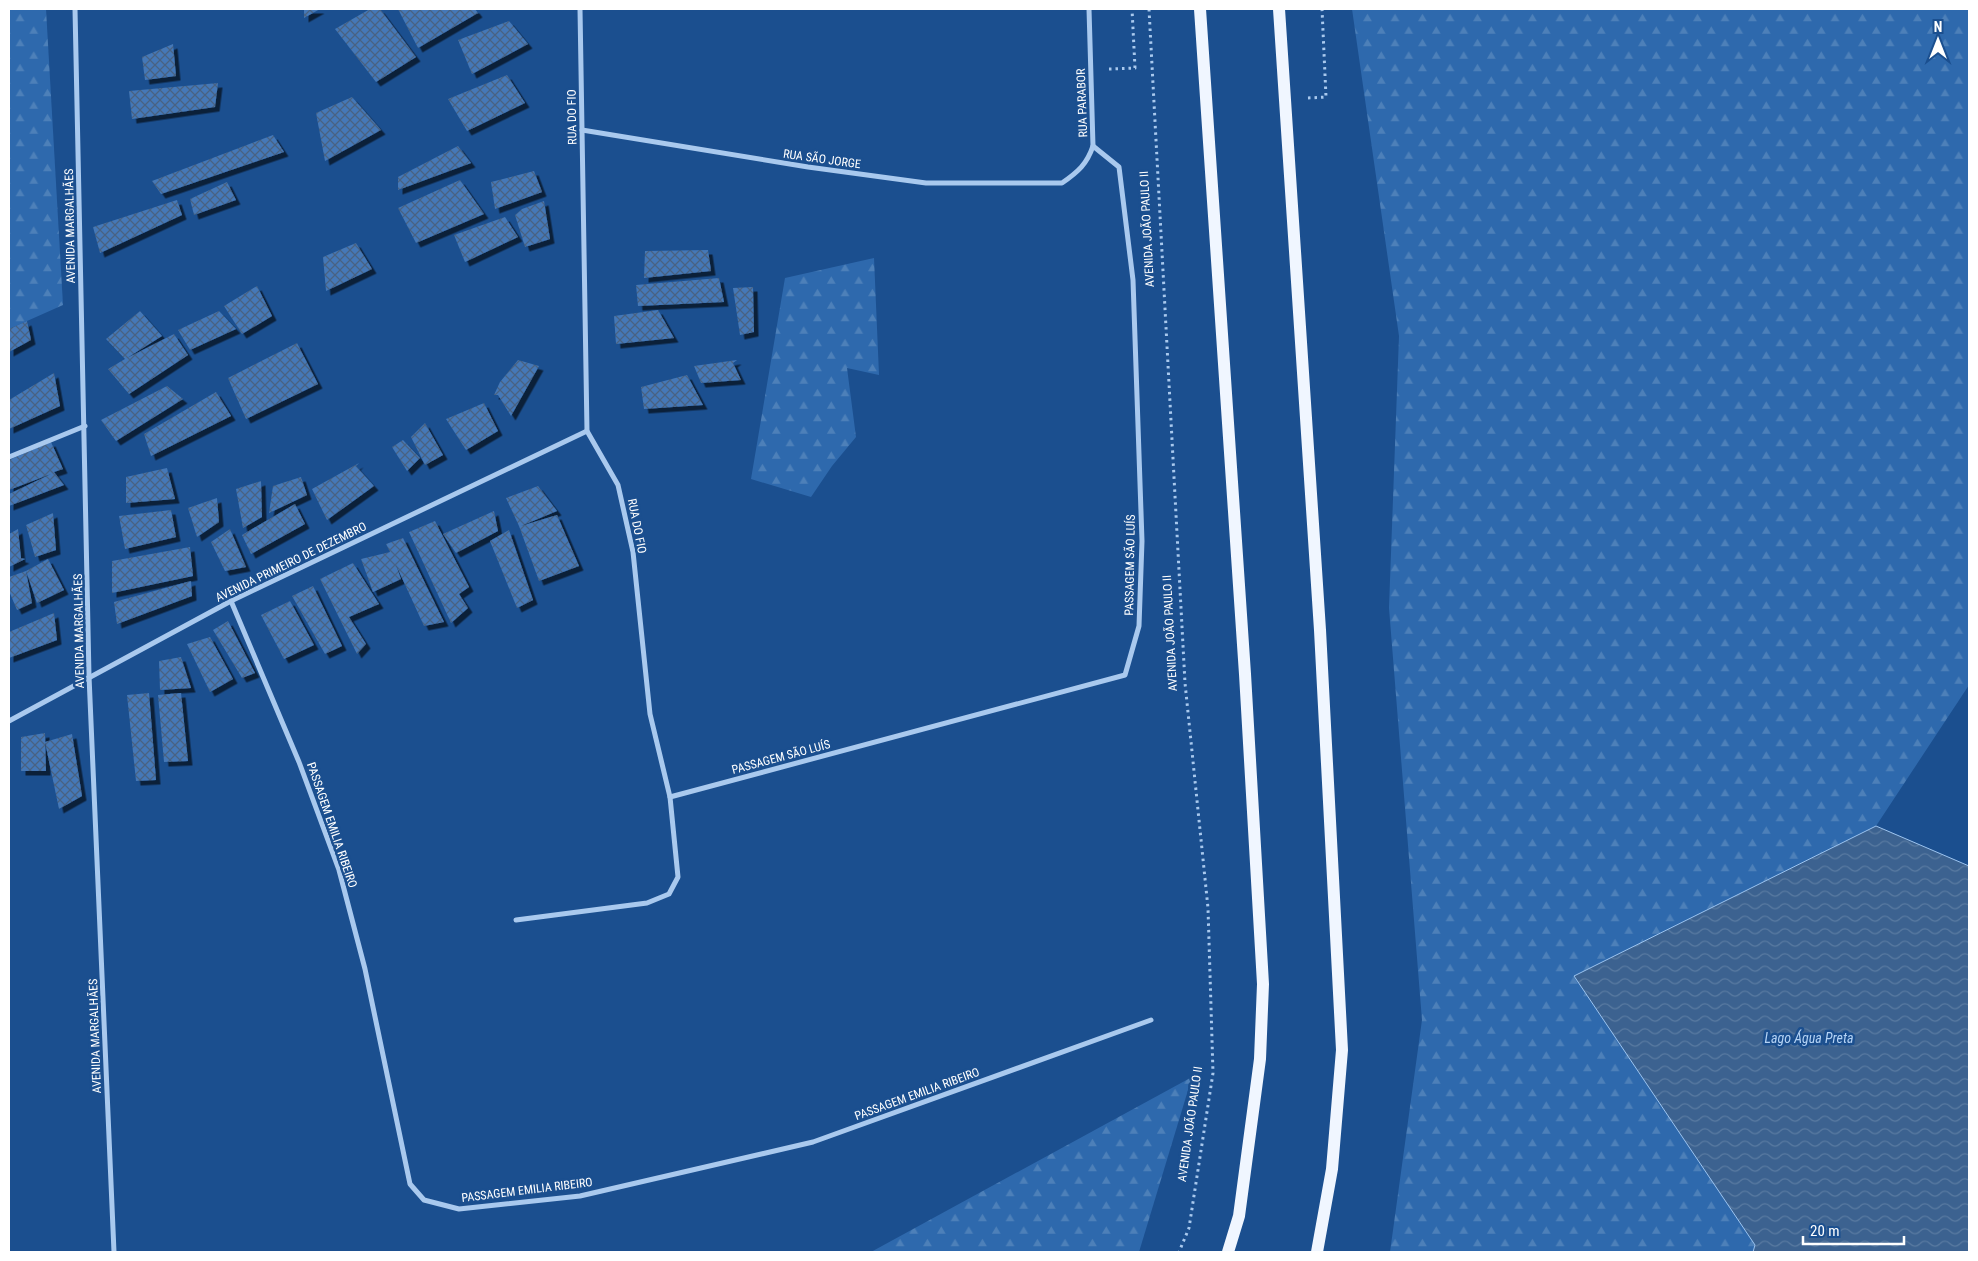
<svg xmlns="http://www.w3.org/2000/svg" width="1978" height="1261" viewBox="0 0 1978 1261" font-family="'Roboto Condensed',sans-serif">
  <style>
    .forest { fill: url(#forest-firs) }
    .water { fill: url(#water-waves); stroke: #9cc4f0 }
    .building { fill: url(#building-cross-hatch); filter: url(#shadow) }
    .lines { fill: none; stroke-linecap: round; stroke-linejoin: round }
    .path { stroke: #a9c9ee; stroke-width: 3; stroke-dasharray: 2.5 4; stroke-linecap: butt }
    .minor { stroke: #a9c9ee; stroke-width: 5 }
    .primary { stroke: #f0f6ff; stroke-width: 12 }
    .labels { text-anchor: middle; stroke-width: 5; stroke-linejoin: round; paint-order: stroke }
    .street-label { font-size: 12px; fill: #fff; stroke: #1b4f8f }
    .water-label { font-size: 14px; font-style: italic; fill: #b5d3f5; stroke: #1b4f8f }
  </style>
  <defs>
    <pattern id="forest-firs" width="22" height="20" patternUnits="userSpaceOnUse" patternTransform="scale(1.25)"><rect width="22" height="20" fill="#2e69ad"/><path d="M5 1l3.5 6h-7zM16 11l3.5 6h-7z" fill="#4d80b9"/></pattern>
    <pattern id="water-waves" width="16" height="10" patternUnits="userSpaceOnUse" patternTransform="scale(1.25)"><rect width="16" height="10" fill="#3c6290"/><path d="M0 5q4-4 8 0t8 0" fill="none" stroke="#597aa1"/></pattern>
    <pattern id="building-cross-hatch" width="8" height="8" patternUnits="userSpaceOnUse" patternTransform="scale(1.25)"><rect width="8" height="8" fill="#4478b7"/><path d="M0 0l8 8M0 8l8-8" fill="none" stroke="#486282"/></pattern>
    <filter id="shadow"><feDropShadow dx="4.5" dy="4.5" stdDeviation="0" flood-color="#0009"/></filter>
  </defs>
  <rect width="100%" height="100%" fill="#1b4f8f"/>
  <g class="forest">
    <path d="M9,9H46L63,305L9,329Z"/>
    <path d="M1352,9H1969V685L1876,826L1574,976L1755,1245L1753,1252H1390L1422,1020L1389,608L1399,336Z"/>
    <path d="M874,258L879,375L847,368L856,437L832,466L811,497L751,479L785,278Z"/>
    <path d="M1192,1077L1139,1252H871Z"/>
  </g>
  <path class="water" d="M1876,826L1969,866V1252H1753L1755,1245L1574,976Z"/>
  <g class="building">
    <path d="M304,9H320L304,18Z"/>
    <path d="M370,9H380L416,57L376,82L335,29Z"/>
    <path d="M398,9H475L478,13L418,48Z"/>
    <path d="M509,21L528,44L472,74L458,40Z"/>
    <path d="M173,44L176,76L145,80L142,57Z"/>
    <path d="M507,75L525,103L467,131L448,99Z"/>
    <path d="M218,83L215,107L132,119L129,91Z"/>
    <path d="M352,97L381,130L325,161L316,113Z"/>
    <path d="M273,135L284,152L161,194L152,181Z"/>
    <path d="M458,146L471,163L398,190V177Z"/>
    <path d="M534,171L542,192L495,209L491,182Z"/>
    <path d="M460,180L484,214L416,243L398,208Z"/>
    <path d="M227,182L236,200L194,215L190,199Z"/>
    <path d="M177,200L182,215L100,253L93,227Z"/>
    <path d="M544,201L550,239L525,247L515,215L522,209Z"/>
    <path d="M505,217L518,237L465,262L454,235Z"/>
    <path d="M356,243L372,269L326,291L323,257Z"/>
    <path d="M708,250L711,271L644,278L645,251Z"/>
    <path d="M719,278L724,302L638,306L636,285Z"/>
    <path d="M257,286L272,316L242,334L224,306Z"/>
    <path d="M753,287L754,332L740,335L733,288Z"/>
    <path d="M658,310L674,338L616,344L614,316Z"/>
    <path d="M140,311L162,336L127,358L174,334L188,355L129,394L108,369L125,359L106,339Z"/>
    <path d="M219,311L236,329L190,350L178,330Z"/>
    <path d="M27,321L31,340L9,352V329Z"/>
    <path d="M297,343L318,384L246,419L228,378Z"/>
    <path d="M518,360L539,366L511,416L498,395H494L500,382Z"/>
    <path d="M737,360L733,363L741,380L701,383L694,366Z"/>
    <path d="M54,373L60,406L9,429V400Z"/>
    <path d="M687,375L703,405L644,409L641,387Z"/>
    <path d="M167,386L183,399L116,441L101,420Z"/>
    <path d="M216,392L231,416L151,456L144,434Z"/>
    <path d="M484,403L498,431L466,450L446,419Z"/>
    <path d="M425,423L443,455L425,465L411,437Z"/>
    <path d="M403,440L420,458L407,471L392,447Z"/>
    <path d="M51,442L63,469L54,472L64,485L9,506V494L51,474L9,490V460Z"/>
    <path d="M359,463L356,466L374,486L327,520L312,489Z"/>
    <path d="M167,468L175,499L126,503V477Z"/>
    <path d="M301,477L307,495L269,513L273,486Z"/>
    <path d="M261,481L262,517L243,528L236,489Z"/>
    <path d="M538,486L557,511L521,526L557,515L579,566L539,581L519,526L506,498Z"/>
    <path d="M217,498L219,522L197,537L188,508Z"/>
    <path d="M295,504L305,524L251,554L242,535Z"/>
    <path d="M171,510L176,537L125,549L119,516Z"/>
    <path d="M494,511L498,531L456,553L443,534Z"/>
    <path d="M53,513L56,550L35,557L26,525Z"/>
    <path d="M435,521L469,587L459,594L468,608L451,623L409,532Z"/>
    <path d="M18,529L21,558L25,559L9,567V534Z"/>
    <path d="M230,529L246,567L225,571L211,542Z"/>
    <path d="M509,530L533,600L517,608L490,541Z"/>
    <path d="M403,538L444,622L424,626L396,565L401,579L373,592L361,559L390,552L386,544Z"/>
    <path d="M190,547L193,576L112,593V561Z"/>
    <path d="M48,559L64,590L37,603L26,571Z"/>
    <path d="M353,563L379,604L349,617L366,644L357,654L320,579Z"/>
    <path d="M26,571L32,603L17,610L9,591V577Z"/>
    <path d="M191,581L192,596L117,624L114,602Z"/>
    <path d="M313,586L342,646L325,654L292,596Z"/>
    <path d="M290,601L314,645L284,659L261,615Z"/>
    <path d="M54,613L57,640L9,658V632Z"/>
    <path d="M228,621L255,673L242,678L213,630Z"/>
    <path d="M210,637L233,679L210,692L187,644Z"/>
    <path d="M181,657L191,688L160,690L159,661Z"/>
    <path d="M149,693L156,780L136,781L127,695Z"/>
    <path d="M181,693L188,761L164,762L158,695Z"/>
    <path d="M45,733L46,771H21V737Z"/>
    <path d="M72,734L82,796L59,809L45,742Z"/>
  </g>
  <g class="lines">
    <g class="path">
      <path d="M1149,9L1185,683L1208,908L1213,1073L1189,1228L1179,1252"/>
      <path d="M1109,69L1135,68L1132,9"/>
      <path d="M1308,98L1326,97L1322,9"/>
    </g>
    <g class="minor">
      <path d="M75,9L89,676L114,1252"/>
      <path d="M582,130L808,167L926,183H1062C1078,172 1087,164 1093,146L1089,9"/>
      <path d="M9,457L85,426"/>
      <path d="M231,601L299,762L339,870L365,969L410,1184L424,1200L459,1209L580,1196L813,1142L1151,1020"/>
      <path d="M9,721L231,601L587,431"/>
      <path d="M670,797L1125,675L1139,626L1142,541L1133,280L1119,167L1093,146"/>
      <path d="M516,920L647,903L669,894L678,877L670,797L650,714L633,552L618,485L587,431L580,9"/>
    </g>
    <g class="primary">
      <path d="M1200,9L1245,674L1263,984L1260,1059L1239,1216L1228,1252"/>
      <path d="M1279,9L1320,630L1342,1050L1332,1169L1317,1252"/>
    </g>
  </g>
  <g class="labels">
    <g class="street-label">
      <text transform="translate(1082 103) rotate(-92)" y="4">RUA PARABOR</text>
      <text transform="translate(572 117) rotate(-91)" y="4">RUA DO FIO</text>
      <text transform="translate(822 159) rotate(8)" y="4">RUA SÃO JORGE</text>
      <text transform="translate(70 226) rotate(-91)" y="4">AVENIDA MARGALHÃES</text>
      <text transform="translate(1147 229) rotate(-93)" y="4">AVENIDA JOÃO PAULO II</text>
      <text transform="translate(637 526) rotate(79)" y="4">RUA DO FIO</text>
      <text transform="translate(291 562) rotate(-26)" y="4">AVENIDA PRIMEIRO DE DEZEMBRO</text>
      <text transform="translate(1130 565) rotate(-89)" y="4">PASSAGEM SÃO LUÍS</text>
      <text transform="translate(79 631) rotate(-91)" y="4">AVENIDA MARGALHÃES</text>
      <text transform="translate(1170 633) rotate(-93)" y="4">AVENIDA JOÃO PAULO II</text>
      <text transform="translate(781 757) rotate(-15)" y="4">PASSAGEM SÃO LUÍS</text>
      <text transform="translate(332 825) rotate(71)" y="4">PASSAGEM EMILIA RIBEIRO</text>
      <text transform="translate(95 1036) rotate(-92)" y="4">AVENIDA MARGALHÃES</text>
      <text transform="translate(917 1094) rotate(-20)" y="4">PASSAGEM EMILIA RIBEIRO</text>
      <text transform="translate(1190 1124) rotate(-82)" y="4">AVENIDA JOÃO PAULO II</text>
      <text transform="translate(527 1190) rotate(-7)" y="4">PASSAGEM EMILIA RIBEIRO</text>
    </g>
    <g class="water-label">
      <text x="1809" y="1043">Lago Água Preta</text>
    </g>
  </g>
  <rect width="1978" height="1261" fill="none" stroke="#ffffff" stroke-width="20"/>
  <g transform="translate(1938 40)" stroke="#1b4f8f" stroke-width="4" paint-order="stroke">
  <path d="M0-4L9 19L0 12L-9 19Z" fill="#ffffff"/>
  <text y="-8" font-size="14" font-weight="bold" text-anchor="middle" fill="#ffffff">N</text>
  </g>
  <path d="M1803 1236v8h101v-8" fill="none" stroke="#ffffff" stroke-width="2.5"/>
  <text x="1810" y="1236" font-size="15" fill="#ffffff" stroke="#1b4f8f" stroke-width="4" paint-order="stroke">20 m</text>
</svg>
